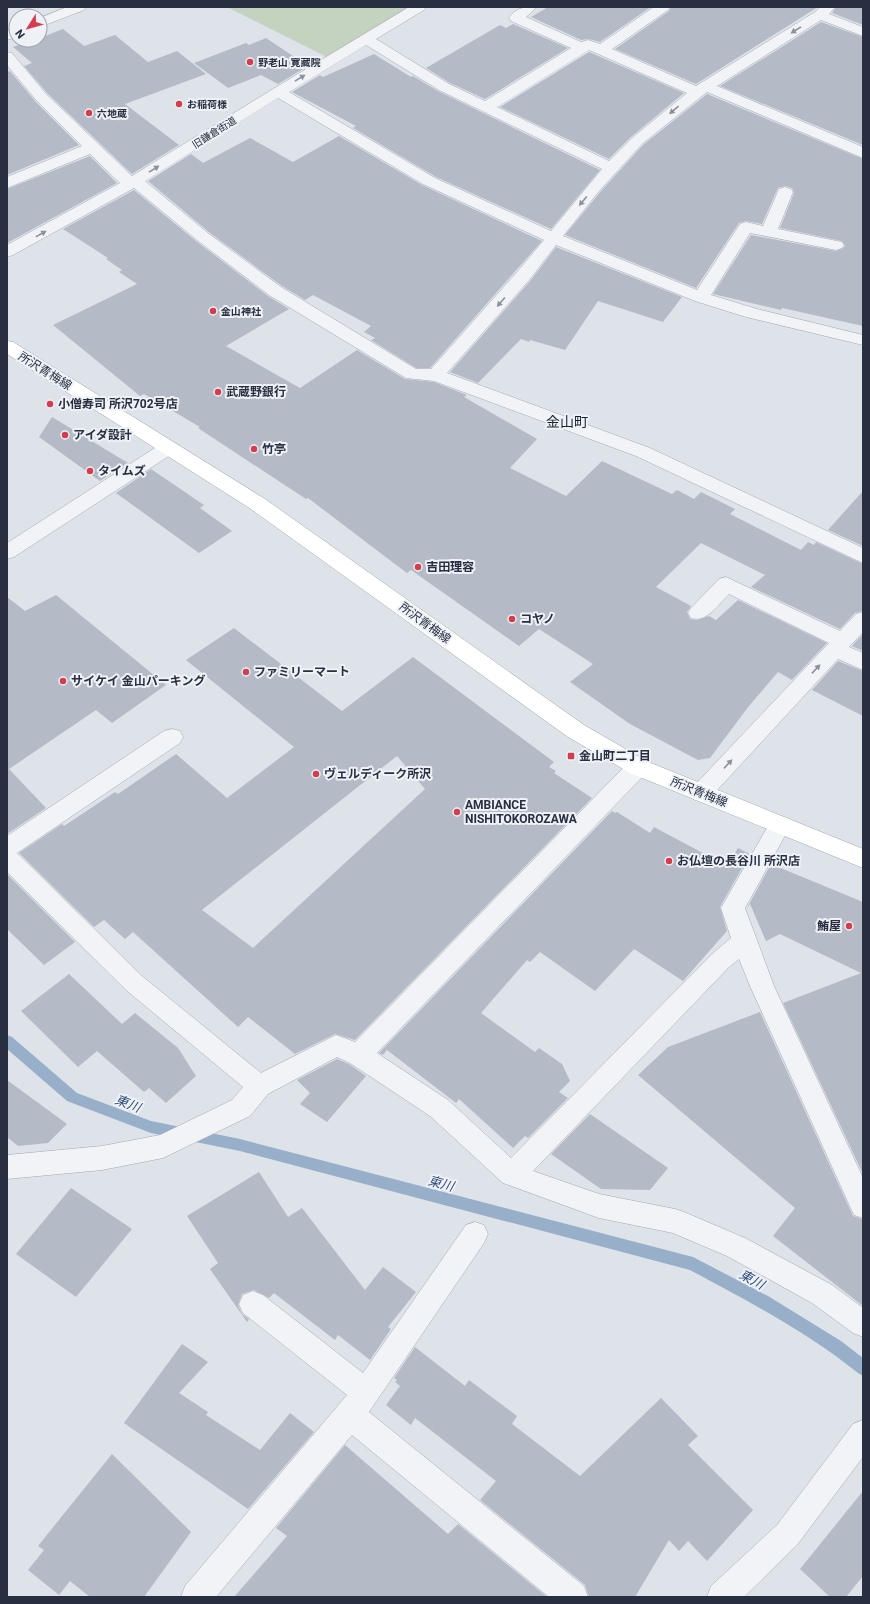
<svg xmlns="http://www.w3.org/2000/svg" width="870" height="1604" viewBox="0 0 870 1604" font-family="Roboto,'Noto Sans JP',sans-serif">
  <style>
    .green { fill: #c4d3bf }
    .lines { fill: none; stroke-linecap: round; stroke-linejoin: round }
    .stream { fill: #98afca; fill-rule: evenodd }
    .building { fill: #b5bbc6; fill-rule: evenodd }
    .minor-casing { stroke: #a3a9b3; stroke-width: 1 }
    .major-casing { stroke: #9da6b5; stroke-width: 1 }
    .minor { fill: #f1f3f7; fill-rule: evenodd }
    .major { fill: #fff; fill-rule: evenodd }
    .oneway { fill: #8c919c }
    .poi-dot { fill: #d43d4f; stroke: #eef1f6; stroke-width: 1.5 }
    .labels { text-anchor: middle; stroke-width: 4; stroke-linejoin: round; paint-order: stroke }
    .far-poi-label { font-size: 10px; font-weight: bold; fill: #272f40; stroke: #eef1f6; text-anchor: start }
    .far-street-label { font-size: 10px; fill: #272f40; stroke: #eef1f6 }
    .street-label { font-size: 12px; fill: #272f40; stroke: #eef1f6 }
    .poi-label { font-size: 12px; font-weight: bold; fill: #272f40; stroke: #eef1f6; text-anchor: start }
    .water-label { font-size: 13px; font-style: italic; fill: #2f4d76; stroke: #eef1f6 }
    .quarter-label { font-size: 14px; fill: #192031; stroke: #eef1f6 }
  </style>
  <rect width="100%" height="100%" fill="#dee2e9"/>
  <path class="green" d="M227,7H410L327,57Z"/>
  <g class="lines">
    <path class="stream" d="M7,1035L12,1037L77,1093L151,1121L240,1139L693,1257L768,1296L841,1341L863,1358V1376L858,1373C807,1332 748,1301 690,1270L240,1151L151,1133L67,1101L7,1049Z"/>
  </g>
  <g class="building">
    <path d="M548,7H651L600,42L588,39L581,40L531,17Z"/>
    <path d="M671,7H818L696,84L615,49L669,11Z"/>
    <path d="M836,7H863V25L832,13Z"/>
    <path d="M821,22L863,37V145L720,86Z"/>
    <path d="M513,24L568,48L485,99L450,83L426,68L500,25L506,28Z"/>
    <path d="M63,29L84,46L115,35L148,62L177,51L206,74L125,104L179,145L132,174L48,94L24,66L32,63L13,47L33,40H40V38Z"/>
    <path d="M266,38L308,66L278,84L261,75L228,88L194,63L246,43L249,45Z"/>
    <path d="M589,52L684,93L631,137L609,159L500,107Z"/>
    <path d="M374,54L411,77L413,76L438,91L600,170L551,229L436,177L353,128L356,126L292,92L320,75L323,77Z"/>
    <path d="M10,71L36,102L79,145L7,175V72Z"/>
    <path d="M707,94L863,159V326L782,308L781,310L713,294L751,235L836,251L842,249L845,246L842,241L780,228L794,193L792,188L785,186L778,188L762,224L746,221L739,223L696,288L565,235L601,191L643,145Z"/>
    <path d="M339,136L422,185L542,241L430,368H416L371,340L375,338L364,332L371,326L313,295L305,300L282,286L210,233L148,181L191,154L203,163L250,138L293,162Z"/>
    <path d="M90,156L117,183L7,243V189Z"/>
    <path d="M134,190L196,241L268,296L289,309L226,346L300,388L357,350L405,379L434,382L467,395L464,397L537,439L510,468L566,496L602,461L672,494L677,490L694,499L701,492L735,509L730,514L801,550L808,542L814,545L816,542L863,564V611L855,613L840,629L751,587L765,575L701,543L656,587L691,606L687,612L690,619L697,620L709,616L716,620L738,600L827,643L792,680L778,672L749,706L710,758L698,760L630,724L570,682L593,664L539,629L519,646L411,570L407,573L391,561L308,498L306,499L198,428L200,427L144,394L140,396L53,325L137,284L119,272L122,270L106,259L108,258L63,229Z"/>
    <path d="M556,247L682,297L663,322L598,301L565,350L530,340L529,342L521,339L478,383L450,372L531,280Z"/>
    <path d="M52,417L128,463L100,481L39,437Z"/>
    <path d="M151,469L204,505L200,508L232,531L199,553L116,493Z"/>
    <path d="M863,491V546L828,530Z"/>
    <path d="M56,595L166,685L112,723L96,710L9,769L46,808L7,834V597L25,611Z"/>
    <path d="M234,628L342,711L413,657L554,762L549,767L556,771L554,773L592,798L355,1040L335,1034L295,1054L248,1017L238,1027L133,932L125,939L104,920L94,927L19,853L62,824L64,826L115,792L118,794L176,754L227,798L294,747L186,660ZM397,756L425,789L253,948L202,910Z"/>
    <path d="M863,634V651L852,646Z"/>
    <path d="M838,661L863,671V716L812,690Z"/>
    <path d="M612,811L615,813L617,812L650,833L654,827L727,866L738,848L750,854L720,907L727,931L683,981L634,949L595,991L540,952L530,962L527,960L481,1013L535,1052L539,1048L562,1064L570,1081L559,1092L568,1098L528,1138L525,1136L513,1148L459,1099L456,1103L387,1050L383,1055L379,1053Z"/>
    <path d="M771,864L863,902V1174L783,1003L861,973L780,934L766,941L750,904L747,908Z"/>
    <path d="M7,874L75,942L44,965L7,929Z"/>
    <path d="M69,974L122,1024L135,1013L178,1048L196,1076L166,1103L149,1088L144,1092L97,1051L78,1067L21,1011Z"/>
    <path d="M760,1012L853,1216L863,1219V1306L773,1236L795,1208L638,1075L668,1047Z"/>
    <path d="M337,1059L349,1064L366,1076L327,1122L300,1104L310,1093L297,1080Z"/>
    <path d="M7,1080L67,1124L48,1143L18,1146L7,1137Z"/>
    <path d="M590,1114L668,1168L650,1190L601,1189L551,1154Z"/>
    <path d="M259,1172L288,1217L302,1208L365,1290L383,1267L416,1292L388,1327L391,1329L370,1360L338,1335L335,1340L274,1293L269,1298L254,1290L242,1294L238,1305L242,1314L249,1319L247,1322L210,1269L218,1263L187,1216Z"/>
    <path d="M71,1188L132,1229L76,1297L16,1254Z"/>
    <path d="M182,1344L208,1362L179,1393L208,1412L206,1415L260,1450L290,1413L314,1432L248,1509L124,1423Z"/>
    <path d="M415,1347L465,1386L469,1380L517,1416L512,1424L580,1476L661,1398L698,1436L688,1445L753,1510L707,1561L688,1541L679,1551L669,1540L635,1597H589L585,1585L480,1500L496,1481L415,1418L411,1425L386,1405L400,1386L395,1382L397,1380L394,1378Z"/>
    <path d="M345,1445L448,1534L458,1524L547,1597H234L287,1536L276,1528Z"/>
    <path d="M112,1454L191,1532L144,1597H90L70,1581L59,1595L28,1570L44,1550L38,1546Z"/>
    <path d="M863,1491V1576L846,1597H830L800,1569Z"/>
  </g>
  <g class="lines">
    <defs>
      <g id="minor">
        <path d="M67,7H86L84,10L40,27V18Z"/>
        <path d="M409,7H426L424,10L376,39L449,84L485,101L571,48L511,21L509,18C516,7 525,7 537,7L526,17L581,42L588,40L600,44L654,7H670L668,10L612,49L696,86L815,12L820,7H835L829,14L863,27V36L821,20L717,86L863,147V158L707,92L642,144L600,190L563,236L697,290L740,224L746,222L763,226L779,189L785,187L791,189L793,192L778,229L842,242L844,245L842,248L836,250L750,233L711,295L757,309L863,335V345L746,317L695,301L556,245L530,279L447,373L650,448L863,548V563L636,456L434,381L406,378L269,295L197,240L134,188L13,255L7,257V245L120,183L90,154L7,188V177L82,146L37,101L7,65V52L12,53L47,95L132,176L273,89ZM366,45L439,90L602,169L551,231L435,178L289,92ZM589,50L687,93L632,138L609,161L497,107ZM278,98L423,184L544,240L518,271L431,369H416L281,287L209,234L145,181Z"/>
        <path d="M16,28V37L7,40V31Z"/>
        <path d="M168,442L175,444L177,448L175,452L14,557L7,559V543L161,444Z"/>
        <path d="M726,577L840,631L856,614L863,612V632L849,647L863,653V670L838,659L709,799L701,802L693,799L690,793L693,787L829,643L729,594C718,605 707,623 691,618L688,613L691,608L719,579Z"/>
        <path d="M172,729L180,731L183,737L180,743L17,853L142,976L261,1073L336,1035L355,1042L630,761L638,759L646,761L649,767L646,773L377,1053L448,1100L511,1158L712,954L731,938L721,908L772,819L780,816L788,819L791,825L745,908L774,986L863,1178V1218L854,1215L750,986L739,959L728,968L533,1171L599,1194L675,1209L684,1212L745,1238L832,1285L863,1308V1337L853,1333L812,1303L727,1256L673,1233L599,1218L503,1183L430,1116L350,1063L337,1057L268,1094L250,1116L163,1158L102,1170L7,1179V1155L102,1146L160,1135L232,1100L243,1087L126,990L7,872V836L164,731Z"/>
        <path d="M475,1222L484,1225L488,1234L484,1243L369,1412L584,1586L588,1597H549L352,1435L216,1597H181L185,1586L347,1395L243,1313L239,1304L243,1295L253,1291L263,1295L363,1373L466,1225Z"/>
        <path d="M863,1420V1457L797,1545L744,1597H707L711,1586L777,1525L853,1424Z"/>
      </g>
      <path id="major" d="M7,341L13,342L265,499L584,725L646,761L863,849V868L630,773L568,737L251,509L7,354Z"/>
    </defs>
    <use href="#minor" class="minor-casing"/>
    <use href="#major" class="major-casing"/>
    <use href="#minor" class="minor"/>
    <use href="#major" class="major"/>
  </g>
  <defs><path id="oneway-solid" d="M-6-.8H1V-3.2L6.5 0L1 3.2V.8H-6Z"/></defs>
  <g class="oneway">
    <use href="#oneway-solid" transform="translate(796 30) rotate(148)"/>
    <use href="#oneway-solid" transform="translate(300 78) rotate(-31)"/>
    <use href="#oneway-solid" transform="translate(674 110) rotate(140)"/>
    <use href="#oneway-solid" transform="translate(154 169) rotate(-32)"/>
    <use href="#oneway-solid" transform="translate(583 201) rotate(130)"/>
    <use href="#oneway-solid" transform="translate(41 234) rotate(-29)"/>
    <use href="#oneway-solid" transform="translate(501 302) rotate(130)"/>
    <use href="#oneway-solid" transform="translate(816 669) rotate(-47)"/>
    <use href="#oneway-solid" transform="translate(728 764) rotate(-47)"/>
  </g>
  <g class="poi-dot">
    <circle cx="250" cy="62" r="4"/>
    <circle cx="179" cy="104" r="4"/>
    <circle cx="89" cy="113" r="4"/>
    <circle cx="213" cy="311" r="4"/>
    <circle cx="218" cy="392" r="4"/>
    <circle cx="50" cy="404" r="4"/>
    <circle cx="65" cy="435" r="4"/>
    <circle cx="254" cy="449" r="4"/>
    <circle cx="90" cy="471" r="4"/>
    <circle cx="418" cy="567" r="4"/>
    <circle cx="512" cy="619" r="4"/>
    <circle cx="246" cy="672" r="4"/>
    <circle cx="63" cy="681" r="4"/>
    <rect x="567" y="752" width="8" height="8" rx="2"/>
    <circle cx="316" cy="774" r="4"/>
    <circle cx="457" cy="812" r="4"/>
    <circle cx="669" cy="861" r="4"/>
    <circle cx="849" cy="926" r="4"/>
  </g>
  <g class="labels">
    <g class="far-poi-label">
      <text x="258" y="66">野老山 寛藏院</text>
      <text x="187" y="108">お稲荷様</text>
      <text x="97" y="117">六地蔵</text>
      <text x="221" y="315">金山神社</text>
    </g>
    <g class="far-street-label">
      <text transform="translate(214 132) rotate(-32)" y="4">旧鎌倉街道</text>
    </g>
    <g class="street-label">
      <text transform="translate(45 371) rotate(32)" y="4">所沢青梅線</text>
      <text transform="translate(425 623) rotate(36)" y="4">所沢青梅線</text>
      <text transform="translate(699 792) rotate(22)" y="4">所沢青梅線</text>
    </g>
    <g class="poi-label">
      <text x="226" y="396">武蔵野銀行</text>
      <text x="58" y="408">小僧寿司 所沢702号店</text>
      <text x="73" y="439">アイダ設計</text>
      <text x="262" y="453">竹亭</text>
      <text x="98" y="475">タイムズ</text>
      <text x="426" y="571">吉田理容</text>
      <text x="520" y="623">コヤノ</text>
      <text x="254" y="676">ファミリーマート</text>
      <text x="71" y="685">サイケイ 金山パーキング</text>
      <text x="579" y="760">金山町二丁目</text>
      <text x="324" y="778">ヴェルディーク所沢</text>
      <text x="465" y="809">AMBIANCE<tspan x="465" dy="14">NISHITOKOROZAWA</tspan></text>
      <text x="677" y="865">お仏壇の長谷川 所沢店</text>
      <text x="841" y="930" text-anchor="end">鮪屋</text>
    </g>
    <g class="water-label">
      <text transform="translate(128 1103) rotate(21)" y="5">東川</text>
      <text transform="translate(441 1183) rotate(15)" y="5">東川</text>
      <text transform="translate(752 1279) rotate(28)" y="5">東川</text>
    </g>
    <g class="quarter-label">
      <text x="567" y="427">金山町</text>
    </g>
  </g>
  <rect width="870" height="1604" fill="none" stroke="#272f40" stroke-width="16"/>
  <g transform="translate(28 28) rotate(233)"><circle r="19" fill="#eef1f6" stroke="#9ea3ad"/>
  <path d="M0-3L7 15L0 10L-7 15Z" fill="#d43d4f"/>
  <text y="-6" font-size="11" font-weight="bold" text-anchor="middle" fill="#272f40">N</text>
  </g>
</svg>
